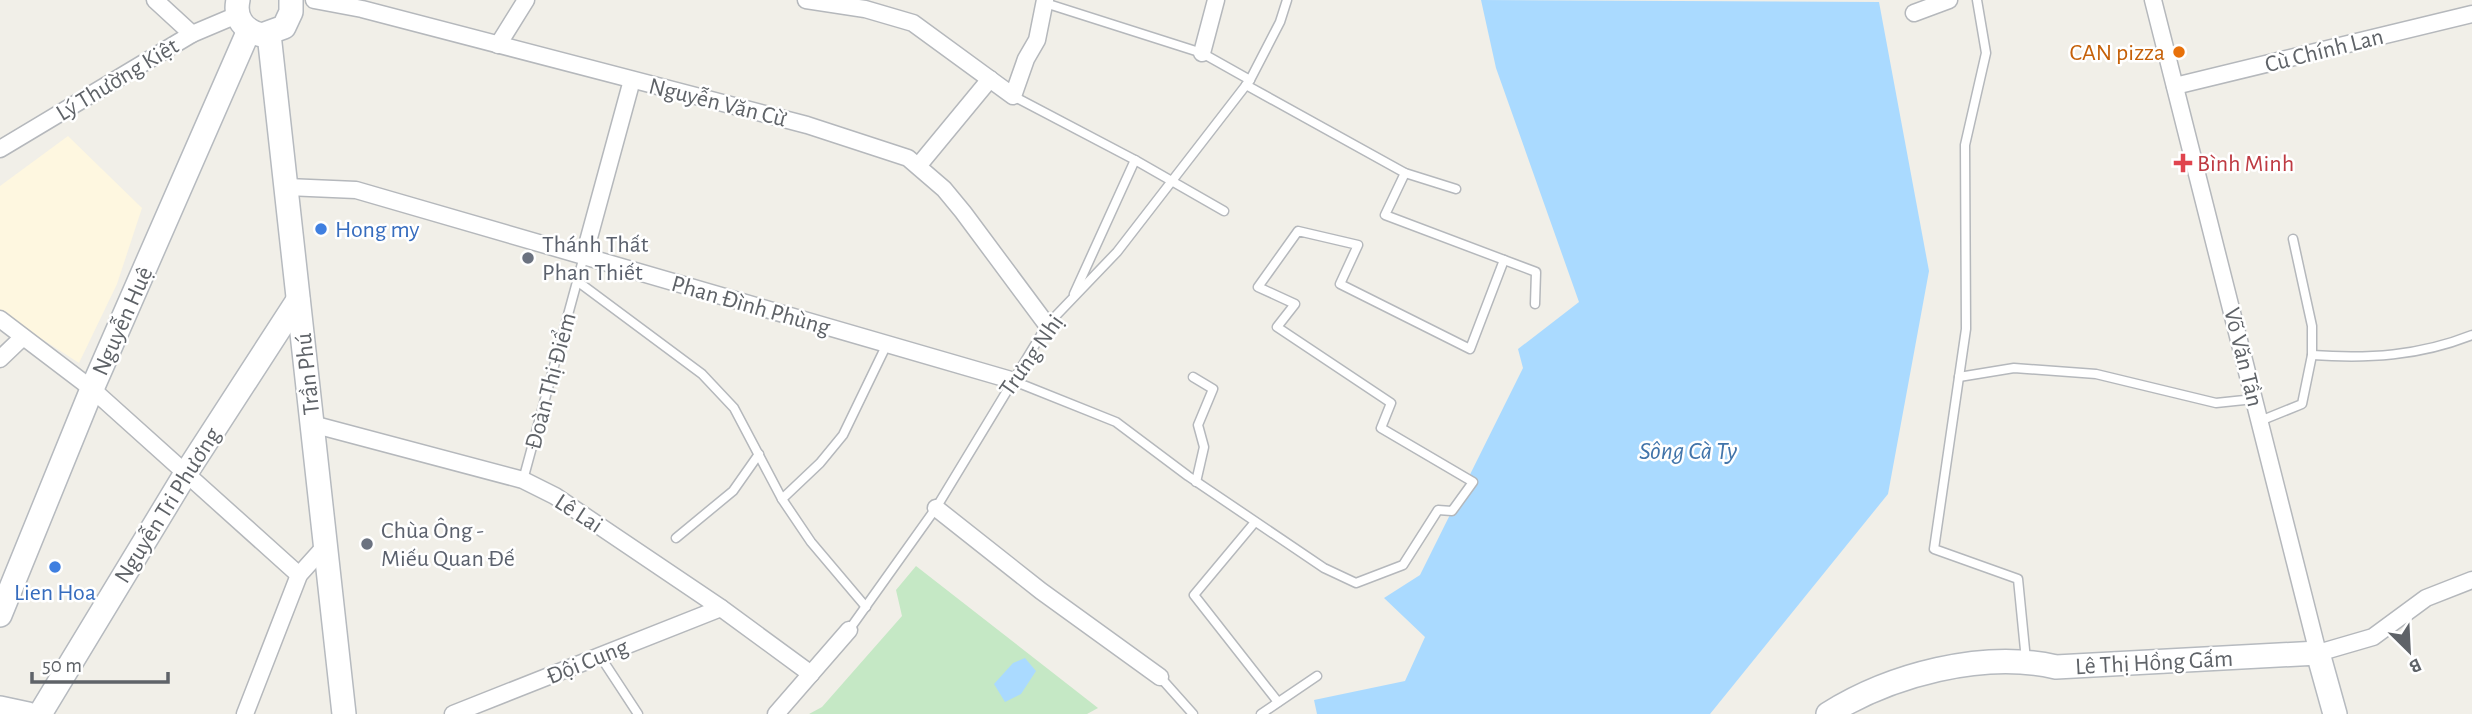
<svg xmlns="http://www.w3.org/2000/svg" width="2472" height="714" viewBox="0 0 2472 714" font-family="'Alegreya Sans',sans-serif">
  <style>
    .commercial { fill: #fef7e0 }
    .green { fill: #c5e8c5 }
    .water { fill: #aadaff }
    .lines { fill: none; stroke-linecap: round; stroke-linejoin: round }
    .lane-casing { stroke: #b5b8bc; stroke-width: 11 }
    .street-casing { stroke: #b5b8bc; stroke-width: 19 }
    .secondary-casing { stroke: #b6babf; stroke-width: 26 }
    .lane { stroke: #fff; stroke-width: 8 }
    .street { stroke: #fff; stroke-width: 16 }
    .secondary { stroke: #fff; stroke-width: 23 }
    .food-dot { fill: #e8710a; stroke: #fff; stroke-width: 2.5 }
    .health-dot { fill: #e0444e; stroke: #fff; stroke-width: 2.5 }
    .shop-dot { fill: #3f7fe0; stroke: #fff; stroke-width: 2.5 }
    .worship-dot { fill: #6b7280; stroke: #fff; stroke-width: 2.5 }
    .labels { text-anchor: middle; stroke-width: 5; stroke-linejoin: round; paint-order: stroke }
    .street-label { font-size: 24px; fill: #5f6368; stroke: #fff }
    .food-label { font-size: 24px; fill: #c56008; stroke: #fff; text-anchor: end }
    .health-label { font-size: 24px; fill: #be3a42; stroke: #fff; text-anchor: start }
    .shop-label { font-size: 24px; fill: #366cbe; stroke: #fff; text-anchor: start }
    .worship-label { font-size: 24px; fill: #5b616d; stroke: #fff; text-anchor: start }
    .water-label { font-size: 26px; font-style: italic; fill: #4174aa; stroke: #fff }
  </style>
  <rect width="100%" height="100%" fill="#f1efe8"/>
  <path class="commercial" d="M68,136L142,208L117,284L79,363L0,312V186Z"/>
  <path class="green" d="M916,566L1098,708L1087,714H809L822,707L902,616L896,590Z"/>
  <g class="water">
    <path d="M1481,0L1879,2L1929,271L1888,494L1710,714H1317L1314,700L1405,681L1425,637L1384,598L1420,575L1523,368L1518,349L1579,302L1496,68Z"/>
    <path d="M1025,658L1036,671L1021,694L1005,702L994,684L1013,663Z"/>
  </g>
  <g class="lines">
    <defs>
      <g id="lane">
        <path d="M1977,0L1986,53L1965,145L1966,329L1934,549L2018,579L2026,660"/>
        <path d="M1045,3L1202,53L1250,80"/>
        <path d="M1246,85L1405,173L1456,189"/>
        <path d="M1013,96L1135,160L1224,211"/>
        <path d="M1405,173L1385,215L1536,272L1535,304"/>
        <path d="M577,281L702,374L734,408L782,499L811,542L866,607"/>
        <path d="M1074,294L1135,160"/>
        <path d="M2312,355C2368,359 2419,356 2472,335"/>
        <path d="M1193,377L1213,389L1198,425L1204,447L1196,482"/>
        <path d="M1959,377L2014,368L2096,374L2216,403L2254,399"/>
        <path d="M1011,380L1116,422L1188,476L1324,568L1356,583L1403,565L1438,510L1452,511L1473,482L1381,428L1391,403L1277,327L1295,304L1258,287L1298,231L1358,245L1340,284L1470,349L1504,260"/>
        <path d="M2260,421L2302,404L2312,355V326L2293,239"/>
        <path d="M523,480L584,256"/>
        <path d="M782,499L820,463L843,435L887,344"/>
        <path d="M1255,522L1194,595L1278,702"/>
        <path d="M676,538L733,491L759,454"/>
        <path d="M849,630L936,508L1047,325L1117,252L1250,80L1280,22L1287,0"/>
        <path d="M600,656L638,714"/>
        <path d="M1160,677L1193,714"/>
        <path d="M1261,714L1317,676"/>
      </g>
      <g id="street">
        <path d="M155,0L192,34"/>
        <path d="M314,0L362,9L807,125L908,158L944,189L963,212L1047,325"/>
        <path d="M806,0L865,9L913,23L1013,96L1026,59L1037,40L1045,0"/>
        <path d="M2153,0L2318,653L2373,637L2426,598L2472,580"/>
        <path d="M1914,13L1949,0"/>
        <path d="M498,45L526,0"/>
        <path d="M1202,53L1216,0"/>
        <path d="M2175,86L2472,14"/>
        <path d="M0,149L192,34L237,15"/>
        <path d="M919,165L990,79"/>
        <path d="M287,187L356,190L1011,380"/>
        <path d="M584,256L632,80"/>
        <path d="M0,319L92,389L299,575"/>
        <path d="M0,359L23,337"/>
        <path d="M312,424L523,480L555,496L721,608L811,674"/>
        <path d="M936,508L1041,591L1160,677"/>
        <path d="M245,714L299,575L326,545"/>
        <path d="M453,714L721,608"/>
        <path d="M776,714L849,630"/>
      </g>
      <g id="secondary">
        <path d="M238,0C234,18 244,31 262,35L284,27L291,12V0"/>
        <path d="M269,34L344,714"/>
        <path d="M0,615L92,389L249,30"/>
        <path d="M0,708L28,714"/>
        <path d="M40,714L186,473L298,300"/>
        <path d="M1828,714C1890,675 1983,650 2056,667L2318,653L2335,714"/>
      </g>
    </defs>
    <use href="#lane" class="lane-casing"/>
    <use href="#street" class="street-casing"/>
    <use href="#secondary" class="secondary-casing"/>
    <use href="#lane" class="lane"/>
    <use href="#street" class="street"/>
    <use href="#secondary" class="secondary"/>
  </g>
  <circle class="food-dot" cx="2179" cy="52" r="7"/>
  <path class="health-dot" d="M2179.5 152.5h7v7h7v7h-7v7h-7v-7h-7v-7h7z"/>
  <g class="shop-dot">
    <circle cx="321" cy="229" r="7"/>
    <circle cx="55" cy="567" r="7"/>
  </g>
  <g class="worship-dot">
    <circle cx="528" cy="258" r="7"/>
    <circle cx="367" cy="544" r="7"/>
  </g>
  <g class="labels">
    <g class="street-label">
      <text transform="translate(2324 50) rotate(-14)" y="8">Cù Chính Lan</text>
      <text transform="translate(117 79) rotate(-31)" y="8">Lý Thường Kiệt</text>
      <text transform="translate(718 102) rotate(14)" y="8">Nguyễn Văn Cừ</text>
      <text transform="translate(751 305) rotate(16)" y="8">Phan Đình Phùng</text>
      <text transform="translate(122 321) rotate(-66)" y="8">Nguyễn Huệ</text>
      <text transform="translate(1031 355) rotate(-55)" y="8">Trưng Nhị</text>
      <text transform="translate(2244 357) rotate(76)" y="8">Võ Văn Tần</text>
      <text transform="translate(307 374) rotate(-96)" y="8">Trần Phú</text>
      <text transform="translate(550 381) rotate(-75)" y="8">Đoàn Thị Điểm</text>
      <text transform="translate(167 505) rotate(-58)" y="8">Nguyễn Tri Phương</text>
      <text transform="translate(579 513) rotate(33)" y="8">Lê Lai</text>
      <text transform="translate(587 661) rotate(-22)" y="8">Đội Cung</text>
      <text transform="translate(2154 662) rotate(-3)" y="8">Lê Thị Hồng Gấm</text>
    </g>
    <g class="food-label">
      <text x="2165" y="60">CAN pizza</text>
    </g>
    <g class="health-label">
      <text x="2197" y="171">Bình Minh</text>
    </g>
    <g class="shop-label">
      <text x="335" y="237">Hong my</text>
      <text x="55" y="600" text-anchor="middle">Lien Hoa</text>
    </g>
    <g class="worship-label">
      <text x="542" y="252">Thánh Thất<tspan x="542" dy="28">Phan Thiết</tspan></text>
      <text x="381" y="538">Chùa Ông -<tspan x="381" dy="28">Miếu Quan Đế</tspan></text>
    </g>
    <g class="water-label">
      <text x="1688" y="459">Sông Cà Ty</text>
    </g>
  </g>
  <g transform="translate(2409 651) rotate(156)" stroke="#ffffff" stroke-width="5" paint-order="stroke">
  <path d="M0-5L12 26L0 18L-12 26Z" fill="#5f6368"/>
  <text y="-10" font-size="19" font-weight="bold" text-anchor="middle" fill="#5f6368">B</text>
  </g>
  <path d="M32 672v10h136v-10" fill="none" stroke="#5f6368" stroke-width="3.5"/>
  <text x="42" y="672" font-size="21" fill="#5f6368" stroke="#ffffff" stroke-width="5" paint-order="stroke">50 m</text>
</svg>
